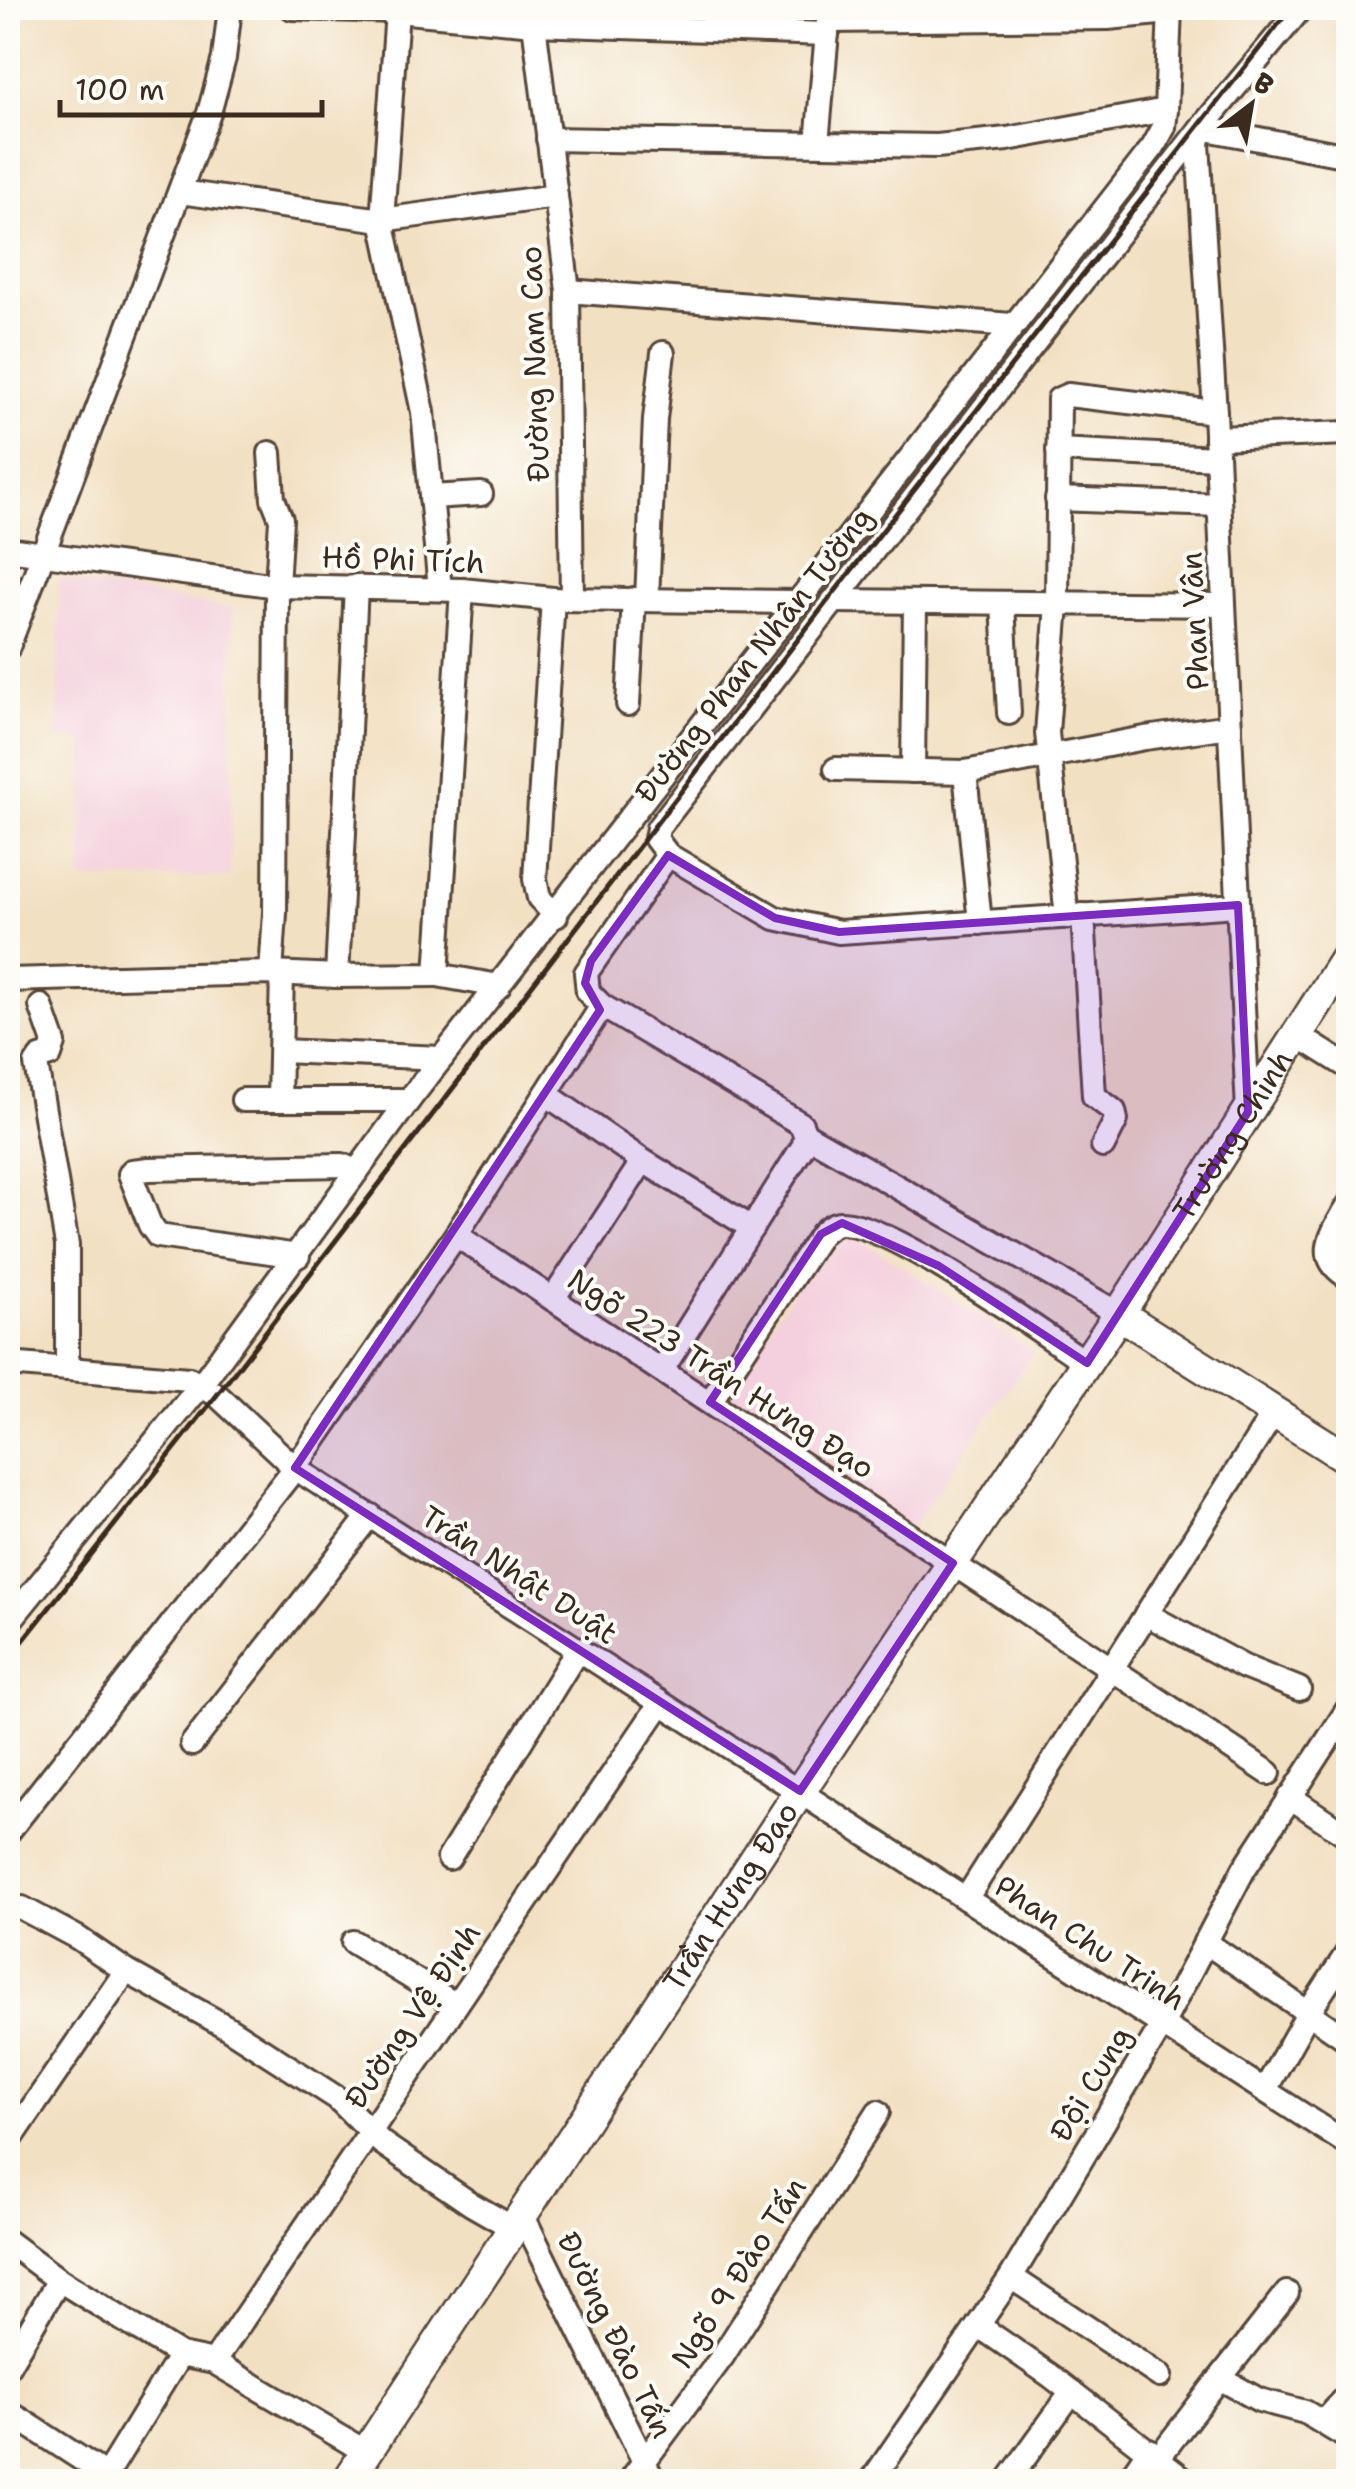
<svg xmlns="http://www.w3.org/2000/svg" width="1356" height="2489" viewBox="0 0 1356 2489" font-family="'Shantell Sans',sans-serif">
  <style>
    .built { fill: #f4cfdd }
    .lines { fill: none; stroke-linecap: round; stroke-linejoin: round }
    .minor-casing { stroke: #564537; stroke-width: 28 }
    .major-casing { stroke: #564537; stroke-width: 35 }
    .minor { stroke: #fff; stroke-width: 22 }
    .major { stroke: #fff; stroke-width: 30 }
    .rail { stroke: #3b2a1e; stroke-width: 5 }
    .marked { fill: #7b2cbf; fill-opacity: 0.2; stroke: #7b2cbf; stroke-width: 8; stroke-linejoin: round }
    .labels { text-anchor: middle; stroke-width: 8; stroke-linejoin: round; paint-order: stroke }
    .street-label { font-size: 30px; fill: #3b2a1e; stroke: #fdfcf7 }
  </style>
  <rect width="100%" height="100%" fill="#fdfcf7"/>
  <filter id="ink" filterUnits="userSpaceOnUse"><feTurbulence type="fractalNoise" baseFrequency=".01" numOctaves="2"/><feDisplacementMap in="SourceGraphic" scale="20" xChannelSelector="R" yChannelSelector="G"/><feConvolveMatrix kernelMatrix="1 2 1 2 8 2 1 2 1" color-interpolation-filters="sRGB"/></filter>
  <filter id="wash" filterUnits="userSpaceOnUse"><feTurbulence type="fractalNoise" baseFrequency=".0048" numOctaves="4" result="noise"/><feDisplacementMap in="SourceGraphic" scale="40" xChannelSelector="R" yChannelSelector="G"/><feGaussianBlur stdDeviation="2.25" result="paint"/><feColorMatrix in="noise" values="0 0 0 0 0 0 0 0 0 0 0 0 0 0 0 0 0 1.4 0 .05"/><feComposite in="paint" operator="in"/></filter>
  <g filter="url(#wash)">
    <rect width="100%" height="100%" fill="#f2e0c2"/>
    <g class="built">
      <path d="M59,579L233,609L230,876L81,880L84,740L58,739Z"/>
      <path d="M832,1233L853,1234L1034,1352L911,1529L720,1402Z"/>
    </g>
  </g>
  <g filter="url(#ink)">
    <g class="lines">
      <defs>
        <g id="minor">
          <path d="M292,8L397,11L533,24L827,34"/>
          <path d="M532,8L568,291L572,599"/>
          <path d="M397,11L382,220L423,412L440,589"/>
          <path d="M828,21L1108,18L1169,12"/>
          <path d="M548,139L937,146L1007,139L1166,110"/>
          <path d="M817,143L828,22"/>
          <path d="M180,192L382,220L556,196"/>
          <path d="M568,291L1012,325"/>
          <path d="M1216,438L1348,433"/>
          <path d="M1058,450L1217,458"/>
          <path d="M270,453L273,499L281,519L277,586L275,913L271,973"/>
          <path d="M431,497L481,494"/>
          <path d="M1057,499L1219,505"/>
          <path d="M8,549L277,586L462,590L553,599L799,602"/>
          <path d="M553,599L535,879L539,898L556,916"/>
          <path d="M647,599L655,419L663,353"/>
          <path d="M833,601L1224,605"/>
          <path d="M1003,604L1009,713"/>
          <path d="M8,647L209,113L224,58L230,8"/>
          <path d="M628,704L634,599"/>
          <path d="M836,769L965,772L1145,738L1230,726"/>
          <path d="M913,771L915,603"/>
          <path d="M965,772L980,923"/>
          <path d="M668,855L775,918L839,932L1238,905"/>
          <path d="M1083,915L1094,1096L1114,1111L1116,1120L1103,1146"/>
          <path d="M1067,917L1047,733L1057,604L1059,399L1068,395L1215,412"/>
          <path d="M437,975L499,986"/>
          <path d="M337,976L356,586"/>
          <path d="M8,980L271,973L337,976L437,975L462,590"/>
          <path d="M41,1006L54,1043L50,1055L40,1058L36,1064L67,1245V1369"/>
          <path d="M602,1006L801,1124L805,1134L804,1145L662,1370"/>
          <path d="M1297,1035L1348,1067"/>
          <path d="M281,1051L442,1058"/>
          <path d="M546,1094L640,1159L637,1170L553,1299"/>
          <path d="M243,1100H409"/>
          <path d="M279,1100L282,974"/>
          <path d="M1248,1112L1215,412L1198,144L1201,128L1348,156"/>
          <path d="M805,1134L1119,1314"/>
          <path d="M640,1159L752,1228"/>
          <path d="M1348,1206C1332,1234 1314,1257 1348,1277"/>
          <path d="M456,1235L1269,1773"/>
          <path d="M298,1256L158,1236L150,1225L130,1174L132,1171L149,1169L342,1165L356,1171"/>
          <path d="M8,1364L189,1379L217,1395L295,1468L1348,2144"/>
          <path d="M710,1402L821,1234C827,1228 833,1223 841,1223C891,1223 1040,1332 1087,1363"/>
          <path d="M1146,1614L1244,1667L1299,1689"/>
          <path d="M8,1623L200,1386L409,1100L1153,147L1164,127L1166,110L1170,8"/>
          <path d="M192,1744L370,1515"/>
          <path d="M1290,1797L1348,1836"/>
          <path d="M8,1832L295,1468L456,1235L602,1006L588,992L586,973L668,855L656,839L658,828L1201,128L1301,8"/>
          <path d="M449,1858L578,1649"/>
          <path d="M966,1899L1273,1414"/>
          <path d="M22,1908L78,1938L126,1971L225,2026L337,2098L382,2143L471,2204L513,2228"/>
          <path d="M353,1942L456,2005"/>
          <path d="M1205,1942L1348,2040"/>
          <path d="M1265,2090L1308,2013L1348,1952"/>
          <path d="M8,2143L126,1971"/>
          <path d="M522,2214L654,2482"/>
          <path d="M8,2242L59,2280L180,2355L214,2362L366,2452"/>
          <path d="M1011,2277L1160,2376"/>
          <path d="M979,2326L1051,2376L1188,2482"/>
          <path d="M214,2362L661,1703"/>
          <path d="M8,2366L59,2280"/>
          <path d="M1217,2382L1287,2293"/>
          <path d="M18,2418L106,2475"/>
          <path d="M1323,2422L1348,2394"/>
          <path d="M1159,2457L1215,2384L1223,2380L1259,2400L1305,2412L1348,2438"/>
          <path d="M102,2482L180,2355"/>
          <path d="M629,2482L722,2357L878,2112"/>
          <path d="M871,2482L1011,2277L1162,2025L1244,1869L1348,1709"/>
          <path d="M1007,2482L1072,2392"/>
          <path d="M1127,2482L1149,2450"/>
        </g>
        <g id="major">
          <path d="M1119,1314L1348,1459"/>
          <path id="s1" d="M347,2482L800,1791L1119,1314L1348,955"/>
        </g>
      </defs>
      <use href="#minor" class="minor-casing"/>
      <use href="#major" class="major-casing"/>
      <use href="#minor" class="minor"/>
      <use href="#major" class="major"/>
      <path class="rail" d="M8,1660L217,1395L826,603L1291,8"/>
    </g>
  </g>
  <path class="marked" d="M668,855L775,918L839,932L1238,905L1248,1112L1087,1363L939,1266L842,1223L821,1234L710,1402L953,1563L800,1791L295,1468L600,1010L585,983L591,961Z"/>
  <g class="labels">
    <g class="street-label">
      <text transform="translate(535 364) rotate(-92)" y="10">Đường Nam Cao</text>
      <text transform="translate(403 560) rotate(2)" y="10">Hồ Phi Tích</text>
      <text transform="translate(1195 621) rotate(-93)" y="10">Phan Vân</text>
      <text transform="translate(754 655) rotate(-52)" y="10">Đường Phan Nhân Tường</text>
      <text dy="10" stroke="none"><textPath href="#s1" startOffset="1612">Trường Chinh</textPath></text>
      <text transform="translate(721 1374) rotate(33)" y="10">Ngõ 223 Trần Hưng Đạo</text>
      <text transform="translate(519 1575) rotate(33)" y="10">Trần Nhật Duật</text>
      <text dy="10" stroke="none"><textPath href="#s1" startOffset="700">Trần Hưng Đạo</textPath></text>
      <text transform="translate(1090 1943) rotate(33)" y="10">Phan Chu Trinh</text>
      <text transform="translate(413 2016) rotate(-56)" y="10">Đường Vệ Định</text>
      <text transform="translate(1091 2084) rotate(-59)" y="10">Đội Cung</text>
      <text transform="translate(739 2273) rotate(-57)" y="10">Ngõ 9 Đào Tấn</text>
      <text transform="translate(615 2335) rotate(64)" y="10">Đường Đào Tấn</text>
    </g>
  </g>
  <rect width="1356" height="2489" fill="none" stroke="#fdfcf7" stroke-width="40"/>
  <g transform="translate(1251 105) rotate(31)" stroke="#fdfcf7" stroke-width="8" paint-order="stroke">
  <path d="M0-8L18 38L0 25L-18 38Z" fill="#3b2a1e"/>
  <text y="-15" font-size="28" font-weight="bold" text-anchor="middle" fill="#3b2a1e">B</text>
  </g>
  <path d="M60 100v15h262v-15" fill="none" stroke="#3b2a1e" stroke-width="5"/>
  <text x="75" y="100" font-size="30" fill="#3b2a1e" stroke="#fdfcf7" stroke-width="8" paint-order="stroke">100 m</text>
</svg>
